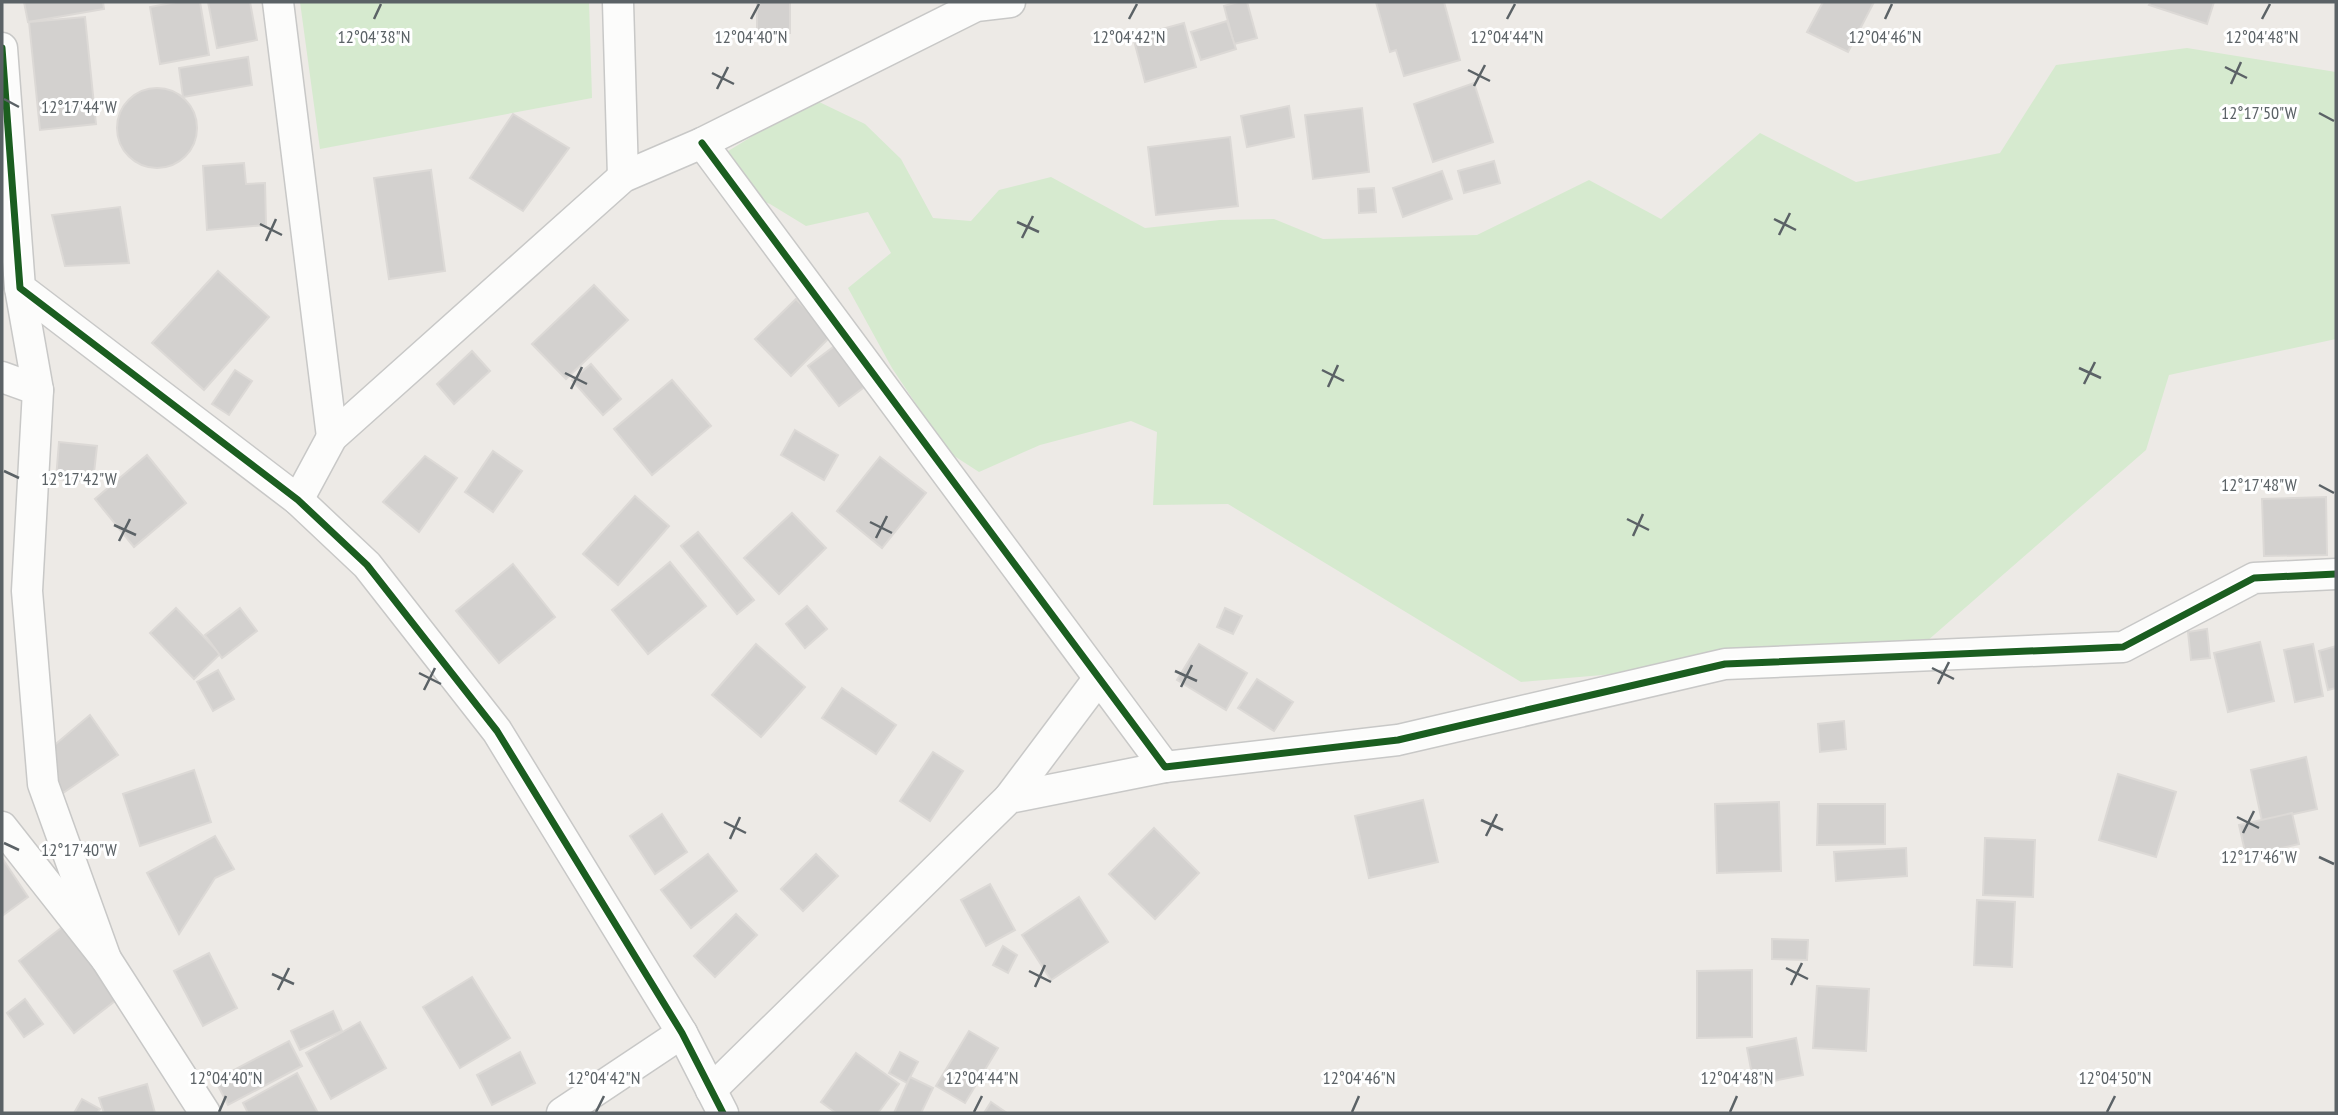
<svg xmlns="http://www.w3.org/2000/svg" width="2338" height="1115" viewBox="0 0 2338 1115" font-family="'PT Sans Narrow',sans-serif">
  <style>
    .green { fill: #d6eacf }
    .building { fill: #d3d1cf; stroke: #dcd9d6; stroke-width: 2 }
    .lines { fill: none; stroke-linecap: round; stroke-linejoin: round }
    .minor-casing { stroke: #c8c8c7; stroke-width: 33 }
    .minor { stroke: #fcfcfb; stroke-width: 30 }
    .cycleway-casing { stroke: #fff; stroke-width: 11 }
    .cycleway { stroke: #1b5e20; stroke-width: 7 }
    .ticks { fill: none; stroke: #5b6266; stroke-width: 2.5 }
    .ticks-label { font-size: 18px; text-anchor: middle; fill: #5b6266; stroke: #fff; stroke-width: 6; stroke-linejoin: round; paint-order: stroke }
  </style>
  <rect width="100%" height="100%" fill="#edeae6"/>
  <g class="green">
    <path d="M300,2H589L592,98L320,149Z"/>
    <path d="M2187,48L2336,72V339L2169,375L2146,450L1919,648L1521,682L1228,504L1153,505L1157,432L1131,421L1040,445L979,472L948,452L892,368L848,288L891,253L868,212L806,226L770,204L738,191L725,153L813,99L865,124L901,159L933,218L971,221L999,190L1051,177L1145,228L1220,220L1274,219L1323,239L1477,235L1589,180L1661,219L1760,133L1856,182L2000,153L2056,65Z"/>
  </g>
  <g class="building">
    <path d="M24,2H103L104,9L28,22Z"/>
    <path d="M177,2H200L209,55L160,64L150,7Z"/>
    <path d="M208,2H250L257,40L217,48Z"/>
    <rect x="757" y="2" width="33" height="31"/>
    <path d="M1238,2H1247L1257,38L1234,44L1224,6Z"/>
    <path d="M1376,2H1444L1460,60L1404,76L1396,50L1390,52Z"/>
    <path d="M1823,2H1874L1848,52L1807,32Z"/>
    <path d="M2151,2H2214L2207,24L2149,5Z"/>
    <path d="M85,17L96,124L40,130L29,22Z"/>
    <path d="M1227,21L1236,49L1201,60L1191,32Z"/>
    <path d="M1184,23L1196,67L1145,82L1133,37Z"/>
    <path d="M248,57L252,85L183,97L179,68Z"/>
    <path d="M1474,83L1493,142L1433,162L1414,104Z"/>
    <circle cx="157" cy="128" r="40"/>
    <path d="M1289,106L1294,137L1247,147L1241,116Z"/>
    <path d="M1362,108L1369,172L1313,179L1305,115Z"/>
    <path d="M513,114L569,148L523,211L470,178Z"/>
    <path d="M1230,137L1238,206L1156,215L1148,147Z"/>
    <path d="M1494,161L1500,183L1464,193L1458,171Z"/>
    <path d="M244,163L246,184L265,183L266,225L207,230L203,166Z"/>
    <path d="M431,170L445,271L389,279L374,178Z"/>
    <path d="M1442,171L1452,199L1403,217L1393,188Z"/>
    <path d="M1374,188L1376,212L1359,213L1358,189Z"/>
    <path d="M120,207L129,263L65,266L52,215Z"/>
    <path d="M218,271L269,317L204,390L152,343Z"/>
    <path d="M594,285L628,320L566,379L532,344Z"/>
    <path d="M796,299L832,335L791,376L755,339Z"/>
    <path d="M840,342L871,382L839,406L808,366Z"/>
    <path d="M472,351L490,371L454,404L437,384Z"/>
    <path d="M591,364L621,399L603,415L572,380Z"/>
    <path d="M235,370L252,381L229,415L212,404Z"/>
    <path d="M672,380L711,426L652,475L614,429Z"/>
    <path d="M795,430L838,455L824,480L781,455Z"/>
    <path d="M59,442L97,446L93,482L56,479Z"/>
    <path d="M493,451L522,471L493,512L465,492Z"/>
    <path d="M147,455L186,503L134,547L95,499Z"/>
    <path d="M425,456L457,478L419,532L383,502Z"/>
    <path d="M880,457L926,493L882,548L837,511Z"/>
    <path d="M635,496L669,526L618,585L583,554Z"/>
    <path d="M2326,497L2327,555L2264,556L2262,499Z"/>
    <path d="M792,513L826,548L779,594L744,558Z"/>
    <path d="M698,532L754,600L737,614L681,546Z"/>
    <path d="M670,562L706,606L648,654L612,610Z"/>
    <path d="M513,564L555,617L499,663L456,611Z"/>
    <path d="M807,606L827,629L805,648L786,624Z"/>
    <path d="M176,608L220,654L194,679L150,633Z"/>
    <path d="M240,608L257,631L222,658L205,635Z"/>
    <path d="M1225,608L1242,616L1233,634L1217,627Z"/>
    <path d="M2207,629L2210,658L2191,660L2188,632Z"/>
    <path d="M2260,642L2274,701L2228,712L2214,653Z"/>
    <path d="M756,644L805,687L761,737L712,695Z"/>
    <path d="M1199,644L1247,673L1226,710L1177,680Z"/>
    <path d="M2313,644L2323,696L2295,702L2284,650Z"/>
    <path d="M2336,646V688L2328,690L2319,651Z"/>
    <path d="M218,670L234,699L213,711L197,682Z"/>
    <path d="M1257,679L1293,702L1274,731L1238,708Z"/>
    <path d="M842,688L896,725L876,754L822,718Z"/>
    <path d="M90,715L118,755L63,793L44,754Z"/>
    <path d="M1844,721L1846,749L1820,752L1818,724Z"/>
    <path d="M933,752L963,771L930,821L900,801Z"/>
    <path d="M2306,757L2317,809L2262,821L2251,770Z"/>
    <path d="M194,770L211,822L140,846L123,794Z"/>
    <path d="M2118,774L2176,792L2156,857L2099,840Z"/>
    <path d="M1423,800L1438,862L1369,878L1355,816Z"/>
    <path d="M1779,802L1781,871L1717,873L1715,804Z"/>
    <path d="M1818,804H1885V844L1817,845Z"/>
    <path d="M2292,813L2299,844L2246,856L2239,825Z"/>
    <path d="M662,814L687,852L655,874L630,836Z"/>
    <path d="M1154,828L1199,873L1155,919L1109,874Z"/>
    <path d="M215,836L234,869L215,878L179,934L147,873Z"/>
    <path d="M1985,838L2035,840L2033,897L1983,895Z"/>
    <path d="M1906,848L1907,876L1836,881L1834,852Z"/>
    <path d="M708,854L737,891L691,928L661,890Z"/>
    <path d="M816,854L838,876L803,911L781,889Z"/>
    <path d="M2,858L28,897L2,916Z"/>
    <path d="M990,884L1015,930L986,946L961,900Z"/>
    <path d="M1079,897L1108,942L1051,980L1022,935Z"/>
    <path d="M1977,900L2015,902L2012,967L1974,965Z"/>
    <path d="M736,914L757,935L715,977L694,956Z"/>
    <path d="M65,925L120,997L74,1033L19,961Z"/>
    <path d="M1772,939L1808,940L1807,960L1772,959Z"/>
    <path d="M1003,946L1017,955L1008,973L993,965Z"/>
    <path d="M209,953L237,1008L203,1026L174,971Z"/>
    <path d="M1752,970V1037L1697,1038V971Z"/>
    <path d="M472,977L510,1038L460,1068L423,1007Z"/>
    <path d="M1817,986L1869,989L1866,1051L1813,1048Z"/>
    <path d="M25,999L43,1024L24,1037L7,1013Z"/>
    <path d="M333,1011L342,1031L300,1050L291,1031Z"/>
    <path d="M360,1022L386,1068L331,1099L306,1053Z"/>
    <path d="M969,1031L998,1048L965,1103L936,1086Z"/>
    <path d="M1796,1038L1803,1075L1754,1085L1747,1048Z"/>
    <path d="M289,1041L302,1066L228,1105L215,1080Z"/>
    <path d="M520,1052L535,1083L492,1105L477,1075Z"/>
    <path d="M900,1052L918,1062L907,1083L889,1073Z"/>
    <path d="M856,1053L899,1084L878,1113H836L821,1102Z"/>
    <path d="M297,1073L318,1113H248L243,1103Z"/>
    <path d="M910,1077L933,1088L921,1113H894Z"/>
    <path d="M147,1084L155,1113H104L99,1098Z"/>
    <path d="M82,1099L100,1109L97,1113H74Z"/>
    <path d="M991,1102L1007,1113H984Z"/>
  </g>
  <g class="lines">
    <defs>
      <g id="minor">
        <path d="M278,2L332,437"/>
        <path d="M618,2L623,177"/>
        <path d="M2,48L20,288L298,500L367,565L497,731L682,1033L723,1113"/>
        <path d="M702,143L1165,767L1398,740L1725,664L2123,647L2254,578L2336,574"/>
        <path d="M20,288L38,390L27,591L43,784L106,959"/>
        <path d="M2,377L38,390"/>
        <path d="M298,500L332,437L623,177L702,143L976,6L1010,2"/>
        <path d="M1009,798L1099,678"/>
        <path d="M2,827L106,959L205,1113"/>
        <path d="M711,1090L1009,798L1165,767"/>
        <path d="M562,1113L682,1033"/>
      </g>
    </defs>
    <use href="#minor" class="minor-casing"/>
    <use href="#minor" class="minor"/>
    <defs>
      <g id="cycleway">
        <path d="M2,48L20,288L298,500L367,565L497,731L682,1033L723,1113"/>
        <path d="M702,143L1165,767L1398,740L1725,664L2123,647L2254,578L2336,574"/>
      </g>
    </defs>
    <use href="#cycleway" class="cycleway-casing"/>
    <use href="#cycleway" class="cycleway"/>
  </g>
  <path class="ticks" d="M374,19L381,4M751,19L759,4M1129,19L1137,4M1507,19L1515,4M1885,19L1892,4M2262,19L2270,4M2225,67L2247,78M1468,70L1490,81M712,73L734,84M2231,84L2241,62M1474,86L1485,65M717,89L728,67M4,99L19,107M2319,113L2334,121M1774,219L1796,230M1017,222L1039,232M260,224L282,235M1779,235L1790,213M1022,238L1033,216M266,241L276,219M2079,368L2101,378M1322,370L1344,381M565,373L587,384M2084,384L2095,362M1328,387L1338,365M571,389L582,367M4,471L19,478M2319,485L2334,493M1627,519L1649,530M870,522L892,533M114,525L136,535M1633,536L1643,514M876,538L887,516M119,541L130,519M1932,668L1954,679M1175,671L1197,681M419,673L441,684M1938,684L1949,662M1181,687L1192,665M424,690L435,668M2237,817L2259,828M1481,820L1503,830M724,822L746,833M2243,833L2254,811M1486,836L1497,814M730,839L740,817M4,843L19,850M2319,857L2334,864M1786,968L1808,979M1029,971L1051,982M272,974L294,984M1791,985L1802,963M1035,987L1045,965M278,990L289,968M219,1112L226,1096M596,1112L604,1096M974,1112L982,1096M1352,1112L1359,1096M1730,1112L1737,1096M2107,1112L2115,1096"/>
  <g class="ticks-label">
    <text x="374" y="43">12°04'38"N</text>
    <text x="751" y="43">12°04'40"N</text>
    <text x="1129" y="43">12°04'42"N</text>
    <text x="1507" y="43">12°04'44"N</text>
    <text x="1885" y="43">12°04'46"N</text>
    <text x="2262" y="43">12°04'48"N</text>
    <text x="79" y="113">12°17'44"W</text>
    <text x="2259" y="119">12°17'50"W</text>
    <text x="79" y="485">12°17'42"W</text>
    <text x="2259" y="491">12°17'48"W</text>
    <text x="79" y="856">12°17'40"W</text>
    <text x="2259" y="863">12°17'46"W</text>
    <text x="226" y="1084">12°04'40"N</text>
    <text x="604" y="1084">12°04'42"N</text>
    <text x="982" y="1084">12°04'44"N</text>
    <text x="1359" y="1084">12°04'46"N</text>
    <text x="1737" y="1084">12°04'48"N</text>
    <text x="2115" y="1084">12°04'50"N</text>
  </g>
  <rect width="2338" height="1115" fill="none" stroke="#5b6266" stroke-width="7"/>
</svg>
